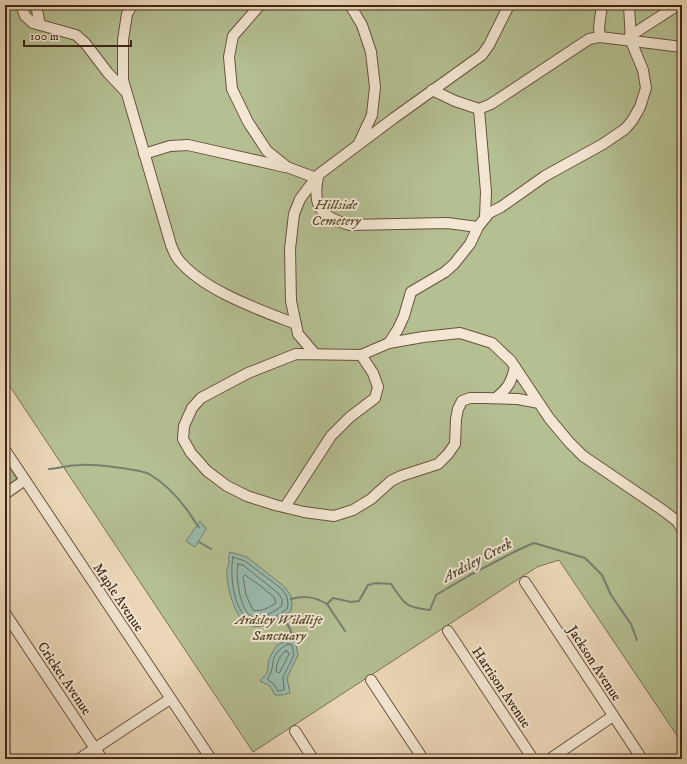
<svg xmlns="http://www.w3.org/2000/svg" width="687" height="764" viewBox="0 0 687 764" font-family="'IM FELL DW Pica',serif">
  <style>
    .green { fill: #b4bf92; stroke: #797354 }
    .water { fill: #99baac; stroke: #757f70 }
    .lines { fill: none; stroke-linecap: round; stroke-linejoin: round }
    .shore { stroke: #6c7060; stroke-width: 1 }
    .stream { stroke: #757f70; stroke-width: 2 }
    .minor-casing { stroke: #6a533e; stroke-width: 12 }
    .minor { stroke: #f3e6d2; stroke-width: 10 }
    .labels { text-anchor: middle; stroke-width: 4; stroke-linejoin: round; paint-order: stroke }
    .park-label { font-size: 14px; font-style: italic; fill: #5c4d34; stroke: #f3e6d2 }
    .street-label { font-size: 14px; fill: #3e2715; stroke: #f3e6d2 }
    .water-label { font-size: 15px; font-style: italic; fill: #554c3b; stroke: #f3e6d2 }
  </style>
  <rect width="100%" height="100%" fill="#ecd8b9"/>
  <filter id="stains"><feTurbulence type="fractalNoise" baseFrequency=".005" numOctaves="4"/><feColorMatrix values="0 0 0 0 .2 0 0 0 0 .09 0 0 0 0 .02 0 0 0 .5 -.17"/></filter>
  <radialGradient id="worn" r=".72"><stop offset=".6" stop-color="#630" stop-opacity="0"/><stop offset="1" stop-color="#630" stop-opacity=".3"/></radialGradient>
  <g class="green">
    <path d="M5,5H682V743L559,560L537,567L253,752L5,379Z"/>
    <path d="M5,460L17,479L5,487Z"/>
  </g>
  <g class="water">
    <path d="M200,521L206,529L195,547L186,541Z"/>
    <path d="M230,552L247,557L285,587L291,596L292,605L291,611C279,618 263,631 249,625C234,618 226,584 227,570C227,568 229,565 229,564C229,559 228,557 230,552Z"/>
    <path d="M287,640H295L298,655L287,678L290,693L282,695H275L270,686L260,681L267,673L269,659L276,646Z"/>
  </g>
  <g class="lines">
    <g class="shore">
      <path d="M233,557L245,561L282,589L287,597L288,605L287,609C279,614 271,621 262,622C234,626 229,576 233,557Z"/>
      <path d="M238,564L243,565L278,593L282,599V606C274,611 264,619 253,617C240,613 235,575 238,564Z"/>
      <path d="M245,575L258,584L274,597L276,603C268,608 262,612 253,610L246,595L243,577Z"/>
      <path d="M288,644L292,645L294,655L283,677L284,690L278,691L273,683L268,680V678C277,664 267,655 288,644Z"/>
      <path d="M286,651L288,652L289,654L280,672L278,673L276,671C277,663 279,655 286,651Z"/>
    </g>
    <g class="stream">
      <path d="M49,469C59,468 70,465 80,465C92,464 139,469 149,474C170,486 185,505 197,525L199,527"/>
      <path d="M199,542L211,549"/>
      <path d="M291,599C305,595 315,597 327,604L333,598L351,602L359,601L368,585L376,583L391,584C406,605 404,607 430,610L436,595L470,575L520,549L534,543L585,558L602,575L611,595L631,624L637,640"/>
      <path d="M327,604L345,631"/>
      <path d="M283,616L291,631V640"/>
    </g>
    <defs>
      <g id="minor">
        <path d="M21,5L25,16L33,23L76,35L85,43L108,73L125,91"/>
        <path d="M36,5L40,25"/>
        <path d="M132,5L127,14L123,40V80L171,245C173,250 175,255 178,259C202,290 260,310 296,324"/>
        <path d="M260,5L233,36L229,57L232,89L248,122L267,151L287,167L316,178"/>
        <path d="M350,5L362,25L371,52L375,87L372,115L359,143"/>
        <path d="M630,36L678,5"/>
        <path d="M600,37L599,27L602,5"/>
        <path d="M432,90L455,101L479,109L491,104L589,39L600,37L682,47"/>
        <path d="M479,109L486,192L485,218"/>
        <path d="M144,154L170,146L188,145L285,167"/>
        <path d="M318,177C312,207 321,217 350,225L447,223L478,227"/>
        <path d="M389,343L398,329L404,316L411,292L445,272L454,264L470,244L478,227L489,213L501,207L545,176L603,144L625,129L632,121L640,107L646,88L643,70L631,41L629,5"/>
        <path d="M315,354L298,334L291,301L290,249L294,214L300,199L318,175L394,118L482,55L489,45L509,5"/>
        <path d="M496,398C508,388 511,383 515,367"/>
        <path d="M539,403L518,399L484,398H470L462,401L458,409L456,419L455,444L448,454L438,464L401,476L391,481L371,499L353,510L334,516L304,512L275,505L247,496L227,486L207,471L191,453L183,439L184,426L192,408L201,398L248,373L296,354L361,355L389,343L423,337L460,333L492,343L511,361L549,418L569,442L583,456L664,511L677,521L682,529"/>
        <path d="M5,450L211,759"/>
        <path d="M5,494L25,480"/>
        <path d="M285,507L331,436L350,417L375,398L378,387L373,373L361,355"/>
        <path d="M525,582L642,759"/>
        <path d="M5,613L102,759"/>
        <path d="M448,631L533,759"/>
        <path d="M371,680L423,759"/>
        <path d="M295,731L313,759"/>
        <path d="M79,759L170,699"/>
        <path d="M550,759L613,716"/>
      </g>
    </defs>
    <use href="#minor" class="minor-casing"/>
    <use href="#minor" class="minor"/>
  </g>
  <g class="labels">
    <g class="park-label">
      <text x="336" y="209">Hillside<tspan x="336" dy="16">Cemetery</tspan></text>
      <text x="279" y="624">Ardsley Wildlife<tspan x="279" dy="16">Sanctuary</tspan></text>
    </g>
    <g class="street-label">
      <text transform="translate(119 597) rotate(56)" y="5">Maple Avenue</text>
      <text transform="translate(595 663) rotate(57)" y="5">Jackson Avenue</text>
      <text transform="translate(65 678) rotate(56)" y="5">Cricket Avenue</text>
      <text transform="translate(502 687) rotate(56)" y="5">Harrison Avenue</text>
    </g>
    <g class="water-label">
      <text transform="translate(477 560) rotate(-28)" y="5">Ardsley Creek</text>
    </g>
  </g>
  <rect width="687" height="764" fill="none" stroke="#ecd8b9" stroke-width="20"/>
  <rect x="6" y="6" width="675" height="752" fill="none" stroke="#3e2715" stroke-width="2"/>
  <rect x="10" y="10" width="667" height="744" fill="none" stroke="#3e2715"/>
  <path d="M24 40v6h107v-6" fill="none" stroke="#3e2715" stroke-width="2"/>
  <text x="30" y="40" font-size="12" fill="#3e2715" stroke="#f3e6d2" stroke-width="3" paint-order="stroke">100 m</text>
  <rect width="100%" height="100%" filter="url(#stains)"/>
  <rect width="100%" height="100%" fill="url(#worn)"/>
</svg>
